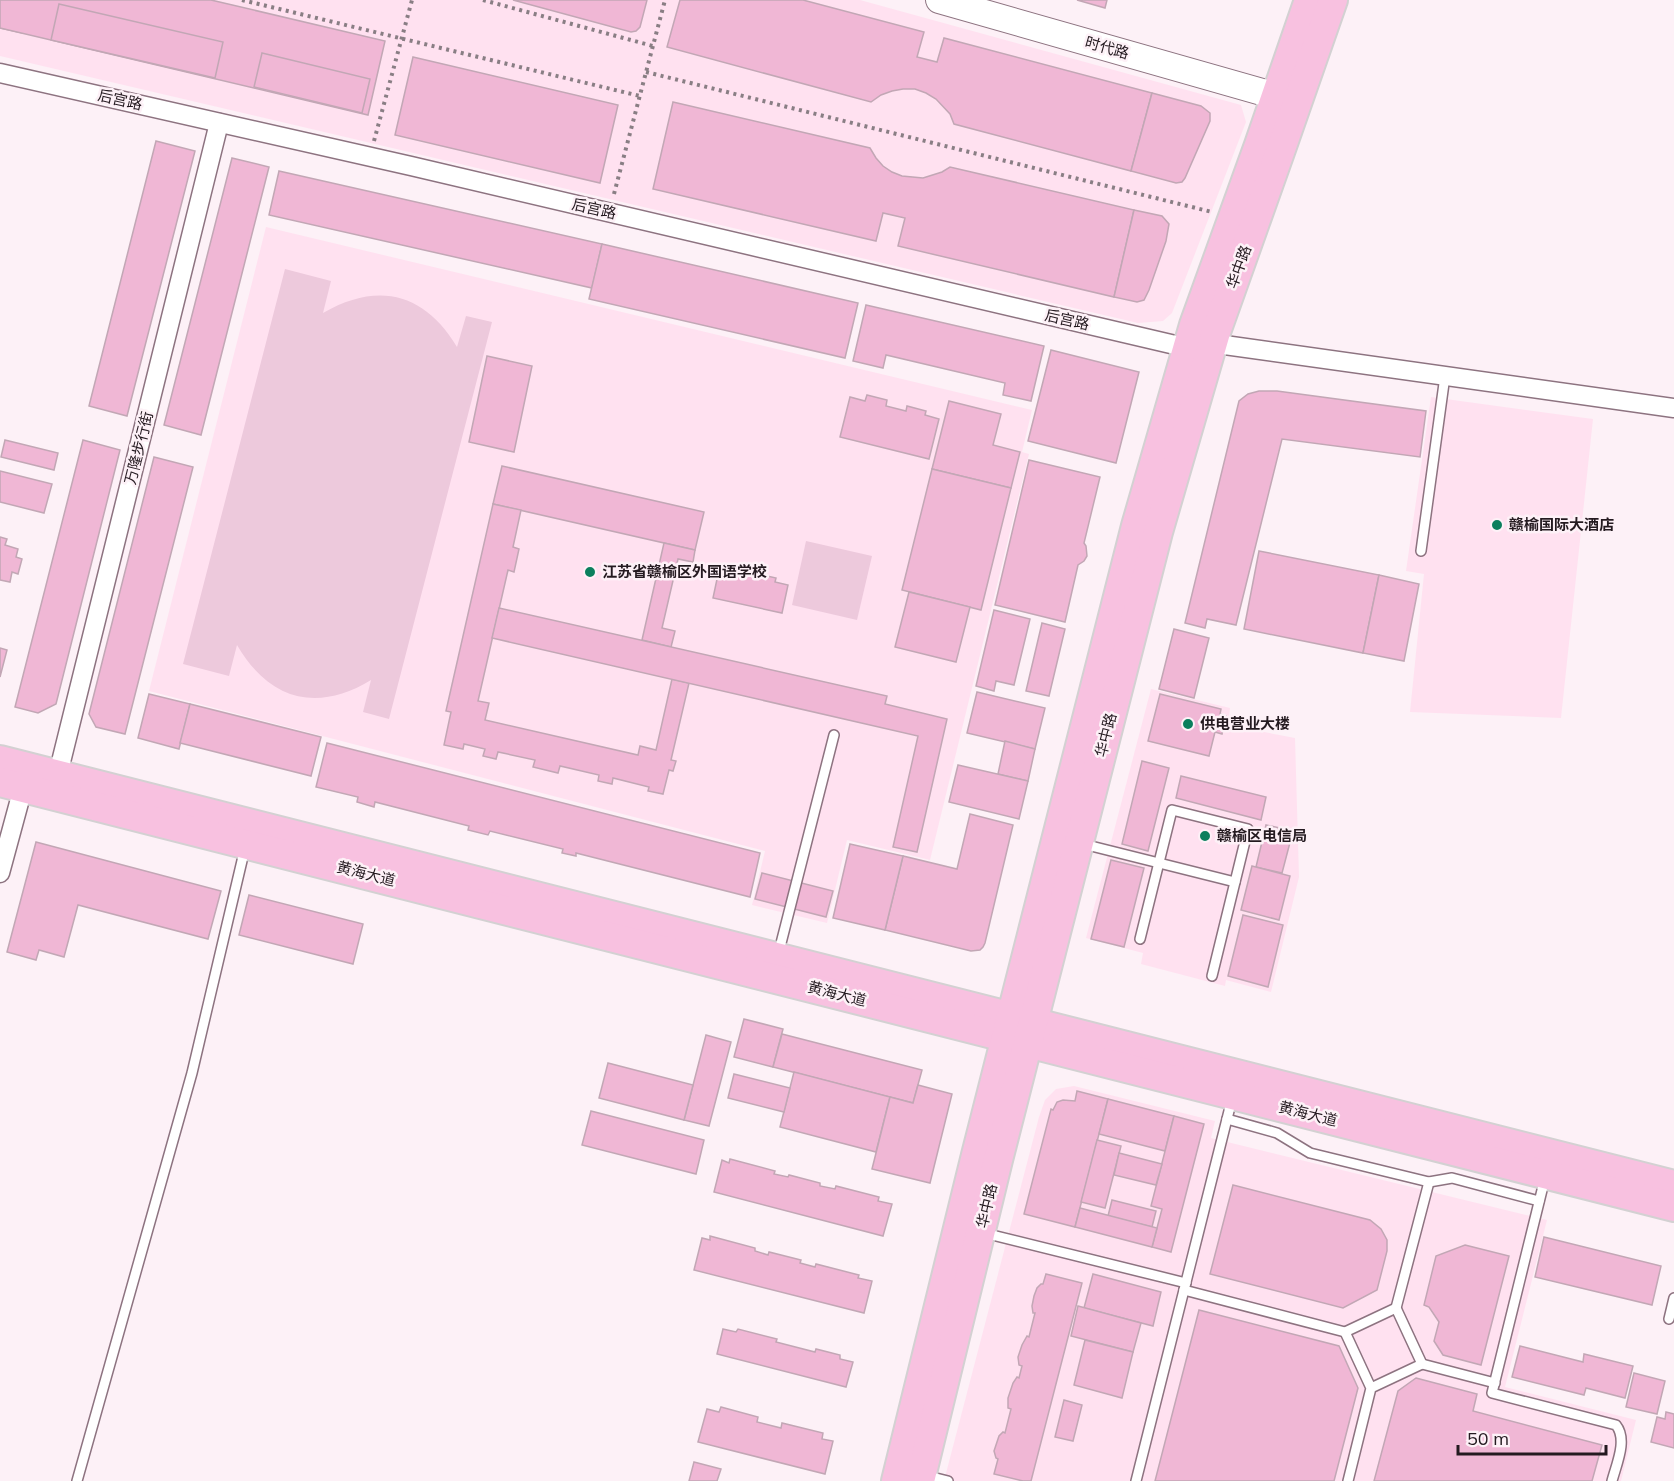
<svg xmlns="http://www.w3.org/2000/svg" width="1674" height="1481" viewBox="0 0 1674 1481" font-family="Mulish,'Noto Sans SC',sans-serif">
  <style>
    .built { fill: #ffe1f0 }
    .green { fill: #edc9dc }
    .building { fill: #f0b7d5; stroke: #c2a7b5; stroke-width: 1.5 }
    .lines { fill: none; stroke-linecap: round; stroke-linejoin: round }
    .lane-casing { stroke: #8d7380; stroke-width: 12 }
    .street-casing { stroke: #8d7380; stroke-width: 21 }
    .secondary-casing { stroke: #8d7380; stroke-width: 28 }
    .primary-casing { stroke: #d3d1d2; stroke-width: 32 }
    .path { stroke: #897e84; stroke-width: 4; stroke-dasharray: 3 4.5; stroke-linecap: butt }
    .lane { stroke: #fff; stroke-width: 9 }
    .street { stroke: #fff; stroke-width: 18 }
    .secondary { stroke: #fff; stroke-width: 26 }
    .primary { stroke: #f8c1e0; stroke-width: 28 }
    .poi-dot { fill: #0b7f5d; stroke: #fdf1f7; stroke-width: 2 }
    .labels { text-anchor: middle; stroke-width: 5; stroke-linejoin: round; paint-order: stroke }
    .street-label { font-size: 15px; fill: #241a20; stroke: #fdf1f7 }
    .poi-label { font-size: 15px; font-weight: bold; fill: #241a20; stroke: #fdf1f7; text-anchor: start }
  </style>
  <rect width="100%" height="100%" fill="#fdf1f7"/>
  <g class="built">
    <path d="M0,0H860L1241,105L1246,122L1172,313L1163,321L1138,323L0,56Z"/>
    <path d="M266,227L1032,410L1022,452L1029,454L930,860L847,840L827,923L752,905L765,851L149,691Z"/>
    <path d="M1431,397L1593,419L1561,718L1410,712L1424,574L1406,571Z"/>
    <path d="M1151,689L1230,708L1228,725L1295,738L1299,877L1271,992L1226,980L1225,986L1141,964L1143,953L1086,938Z"/>
    <path d="M1074,1086L1215,1121L1211,1138L1547,1220L1505,1387L1636,1420L1621,1481H944L1039,1117L1045,1100L1056,1089Z"/>
  </g>
  <g class="green">
    <path d="M285,269L331,281L323,313C378,281 425,293 457,347L466,316L492,322L389,719L363,712L371,680C317,713 269,700 237,645L229,676L183,664Z"/>
    <path d="M806,541L872,556L857,620L792,605Z"/>
  </g>
  <g class="building">
    <path d="M0,0H31L27,16L31,17L29,27L25,26L23,33L0,28Z"/>
    <path d="M0,0H211L385,41L368,115L0,28Z"/>
    <path d="M513,0H647L640,27L636,31L631,32Z"/>
    <path d="M680,0H803L924,32L917,57L937,62L944,38L1152,93L1131,171L954,124L950,114L936,99L926,93L915,89H903L892,91L881,95L871,102L667,47Z"/>
    <path d="M1077,0H1107L1105,8Z"/>
    <path d="M59,4L223,42L215,78L51,40Z"/>
    <path d="M262,53L370,79L362,113L254,87Z"/>
    <path d="M413,57L618,105L600,183L395,135Z"/>
    <path d="M1152,93L1201,106L1210,113V121L1185,178L1182,182L1176,183L1131,171Z"/>
    <path d="M673,102L870,148L876,158L883,166L892,172L902,176L923,178L942,172L950,167L1134,210L1114,297L898,246L905,218L883,213L876,241L653,189Z"/>
    <path d="M156,141L195,151L127,416L89,406Z"/>
    <path d="M232,158L269,167L201,435L164,425Z"/>
    <path d="M279,171L602,244L592,288L269,215Z"/>
    <path d="M1134,210L1162,216L1169,224L1166,241L1149,290L1144,300L1137,302L1114,297Z"/>
    <path d="M602,244L858,303L845,358L589,299Z"/>
    <path d="M866,305L1044,346L1031,401L1003,395L1005,383L886,355L883,368L853,361Z"/>
    <path d="M1051,350L1139,372L1116,463L1028,441Z"/>
    <path d="M487,356L532,366L514,452L469,442Z"/>
    <path d="M1259,391H1277L1426,411L1420,457L1282,439L1236,625L1207,619L1205,628L1185,623L1239,401L1248,394Z"/>
    <path d="M867,395L887,400L886,406L906,411L907,406L926,411L925,415L939,419L929,459L840,437L850,397L865,401Z"/>
    <path d="M949,401L1001,414L993,445L1020,452L1011,488L932,469Z"/>
    <path d="M5,440L58,453L54,470L1,457Z"/>
    <path d="M83,440L120,450L56,704L38,713L15,707Z"/>
    <path d="M154,457L193,467L125,734L96,727L89,714Z"/>
    <path d="M1029,460L1100,477L1084,543L1086,546L1087,556L1084,561L1078,565L1065,622L995,605Z"/>
    <path d="M502,466L704,512L695,550L493,504Z"/>
    <path d="M932,469L1011,488L981,610L902,590Z"/>
    <path d="M0,471L52,484L44,513L0,502Z"/>
    <path d="M493,504L521,510L513,547L519,549L514,572L508,570L478,701L489,703L485,720L638,755L640,746L656,750L672,679L689,683L671,760L676,761L673,771L669,770L663,794L648,791L649,787L613,778L612,784L598,781L599,775L560,766L558,773L533,767L535,760L498,752L496,759L483,756L485,749L464,744L463,749L444,745L451,712L446,711Z"/>
    <path d="M0,537L7,539L5,545L18,549L16,557L22,559L18,574L12,572L10,582L0,580Z"/>
    <path d="M664,543L695,550L693,562L678,559L662,628L675,631L671,647L642,640Z"/>
    <path d="M1259,551L1379,575L1363,653L1244,629Z"/>
    <path d="M720,565L776,578L775,582L788,585L782,613L713,598Z"/>
    <path d="M1379,575L1419,584L1404,661L1363,653Z"/>
    <path d="M909,592L970,607L956,662L895,647Z"/>
    <path d="M499,608L887,696L885,704L947,719L917,852L893,847L918,736L492,638Z"/>
    <path d="M994,610L1030,619L1014,685L996,681L994,691L976,686Z"/>
    <path d="M1042,623L1065,629L1049,696L1026,691Z"/>
    <path d="M1174,629L1209,638L1194,698L1159,689Z"/>
    <path d="M0,648L7,650L0,677Z"/>
    <path d="M977,692L1045,708L1035,749L967,733Z"/>
    <path d="M149,694L190,704L179,749L138,738Z"/>
    <path d="M1160,694L1221,709L1220,714L1226,716L1222,734L1215,732L1209,756L1148,741Z"/>
    <path d="M190,704L321,737L311,776L180,743Z"/>
    <path d="M1005,741L1035,749L1028,781L998,774Z"/>
    <path d="M327,743L760,853L750,897L576,853V856L562,853L563,849L490,831L488,835L468,830L469,826L375,802L374,807L357,802L358,797L316,787Z"/>
    <path d="M1142,761L1169,768L1148,851L1122,844Z"/>
    <path d="M958,765L1028,781L1019,819L949,802Z"/>
    <path d="M1181,776L1266,797L1261,820L1176,798Z"/>
    <path d="M970,814L1013,825L985,943L983,947L980,950L971,951L885,930L903,856L957,869Z"/>
    <path d="M1266,825L1293,831L1282,873L1256,867Z"/>
    <path d="M36,842L221,891L208,939L78,905L64,957L39,950L36,960L7,952Z"/>
    <path d="M850,844L903,856L885,930L833,918Z"/>
    <path d="M1111,860L1144,868L1124,947L1091,939Z"/>
    <path d="M1252,866L1290,876L1279,920L1241,910Z"/>
    <path d="M762,873L833,891L826,917L755,899Z"/>
    <path d="M249,895L363,924L353,964L239,935Z"/>
    <path d="M1243,915L1283,925L1268,987L1228,976Z"/>
    <path d="M744,1019L783,1029L773,1067L734,1057Z"/>
    <path d="M782,1034L922,1070L913,1103L773,1067Z"/>
    <path d="M706,1035L731,1042L709,1126L684,1120Z"/>
    <path d="M608,1063L693,1085L684,1120L599,1098Z"/>
    <path d="M794,1072L890,1097L876,1152L780,1127Z"/>
    <path d="M734,1074L790,1088L784,1112L728,1098Z"/>
    <path d="M918,1085L952,1094L930,1183L872,1169L890,1097L913,1103Z"/>
    <path d="M1077,1091L1108,1099L1075,1227L1024,1214L1051,1109L1053,1110L1057,1102L1063,1100L1075,1101Z"/>
    <path d="M1108,1099L1174,1116L1165,1151L1099,1134Z"/>
    <path d="M591,1111L704,1140L696,1174L582,1145Z"/>
    <path d="M1174,1116L1204,1124L1171,1252L1152,1247L1162,1209L1151,1206Z"/>
    <path d="M1097,1140L1121,1146L1105,1208L1081,1202Z"/>
    <path d="M1119,1153L1162,1164L1156,1185L1114,1175Z"/>
    <path d="M730,1159L775,1171L774,1174L788,1177L789,1175L820,1183V1186L835,1189L836,1186L879,1197L878,1201L892,1204L883,1236L714,1192L722,1160L729,1163Z"/>
    <path d="M1233,1185L1370,1220L1381,1229L1387,1240V1251L1377,1290L1343,1308L1210,1274Z"/>
    <path d="M1112,1200L1156,1211L1152,1227L1108,1216Z"/>
    <path d="M1080,1208L1157,1228L1152,1247L1075,1227Z"/>
    <path d="M710,1236L755,1248V1251L768,1255L769,1252L801,1260L800,1263L815,1267L816,1264L859,1275L858,1278L872,1281L864,1313L694,1270L702,1238L710,1240Z"/>
    <path d="M1544,1237L1661,1266L1652,1305L1535,1277Z"/>
    <path d="M1465,1245L1509,1256L1481,1365L1443,1355L1434,1341L1439,1322L1429,1307L1424,1305L1436,1256Z"/>
    <path d="M1046,1274L1082,1283L1031,1481H1023L994,1474L998,1459L996,1458L994,1451L999,1436L1003,1432L1005,1433L1011,1409L1008,1408V1398L1013,1383L1017,1377L1019,1378L1022,1366L1019,1365L1018,1357L1022,1345L1027,1336L1029,1337L1035,1313H1033L1032,1306L1034,1296L1037,1288L1041,1284H1043Z"/>
    <path d="M1093,1274L1161,1292L1153,1326L1084,1308Z"/>
    <path d="M1078,1306L1141,1323L1133,1352L1071,1336Z"/>
    <path d="M1199,1310L1339,1346L1358,1388L1334,1481H1155Z"/>
    <path d="M723,1329L736,1332L738,1329L777,1339L776,1342L815,1352L816,1349L840,1355V1359L853,1362L846,1387L717,1354Z"/>
    <path d="M1085,1340L1133,1352L1122,1398L1074,1385Z"/>
    <path d="M1520,1346L1583,1362L1584,1354L1633,1366L1625,1398L1586,1388L1584,1395L1512,1377Z"/>
    <path d="M1634,1373L1665,1381L1657,1414L1626,1407Z"/>
    <path d="M1416,1378L1477,1394L1473,1411L1602,1445L1592,1481H1374L1398,1391Z"/>
    <path d="M1064,1400L1082,1405L1073,1441L1055,1437Z"/>
    <path d="M721,1407L758,1417L757,1422L781,1428L782,1423L823,1433L822,1439L833,1441L825,1474L698,1442L707,1409L719,1412Z"/>
    <path d="M1666,1412L1674,1414V1448L1651,1442L1657,1417L1665,1419Z"/>
    <path d="M694,1462L721,1469L717,1481H689Z"/>
  </g>
  <g class="lines">
    <defs>
      <g id="lane">
        <path d="M1421,551L1445,376"/>
        <path d="M1083,844L1235,882"/>
        <path d="M1140,939L1172,810L1248,829L1212,976"/>
        <path d="M778,955L834,735"/>
        <path d="M1227,1119L1277,1133L1310,1153L1429,1182L1452,1178L1539,1201"/>
        <path d="M1545,1178L1492,1393L1616,1425C1628,1440 1616,1465 1612,1481"/>
        <path d="M984,1233L1186,1283"/>
        <path d="M1184,1290L1345,1332"/>
        <path d="M1396,1308L1429,1182"/>
        <path d="M1669,1319L1674,1298"/>
        <path d="M1422,1364L1495,1383"/>
        <path d="M924,1475L948,1481"/>
        <path d="M77,1481L192,1073L245,848"/>
        <path d="M1136,1481L1232,1099"/>
        <path d="M1348,1481L1371,1388L1345,1332L1396,1308L1422,1364L1371,1388"/>
      </g>
      <g id="street">
        <path d="M0,73L411,166L1188,348"/>
        <path d="M1203,342L1674,408"/>
        <path d="M58,774L219,123"/>
        <path d="M0,873L23,788"/>
      </g>
      <path id="secondary" d="M939,0L1276,96"/>
      <g id="primary">
        <path d="M0,760L1674,1185"/>
        <path d="M0,782L1674,1207"/>
        <path d="M896,1481L976,1155L1136,526L1194,325L1259,145L1309,0"/>
        <path d="M920,1481L998,1160L1158,532L1216,332L1280,152L1333,0"/>
      </g>
    </defs>
    <use href="#lane" class="lane-casing"/>
    <use href="#street" class="street-casing"/>
    <use href="#secondary" class="secondary-casing"/>
    <use href="#primary" class="primary-casing"/>
    <g class="path">
      <path d="M242,0L640,96"/>
      <path d="M483,0L653,46"/>
      <path d="M646,72L1212,212"/>
      <path d="M374,141L412,0"/>
      <path d="M614,194L665,0"/>
    </g>
    <use href="#lane" class="lane"/>
    <use href="#street" class="street"/>
    <use href="#secondary" class="secondary"/>
    <use href="#primary" class="primary"/>
  </g>
  <g class="poi-dot">
    <circle cx="1497" cy="525" r="6"/>
    <circle cx="590" cy="572" r="6"/>
    <circle cx="1188" cy="724" r="6"/>
    <circle cx="1205" cy="836" r="6"/>
  </g>
  <g class="labels">
    <g class="street-label">
      <text transform="translate(1107 48) rotate(16)" y="5">时代路</text>
      <text transform="translate(120 100) rotate(13)" y="5">后宫路</text>
      <text transform="translate(594 209) rotate(13)" y="5">后宫路</text>
      <text transform="translate(1239 267) rotate(-70)" y="5">华中路</text>
      <text transform="translate(1067 320) rotate(13)" y="5">后宫路</text>
      <text transform="translate(139 448) rotate(-76)" y="5">万隆步行街</text>
      <text transform="translate(1106 735) rotate(-76)" y="5">华中路</text>
      <text transform="translate(366 874) rotate(14)" y="5">黄海大道</text>
      <text transform="translate(837 994) rotate(14)" y="5">黄海大道</text>
      <text transform="translate(1308 1114) rotate(14)" y="5">黄海大道</text>
      <text transform="translate(987 1206) rotate(-77)" y="5">华中路</text>
    </g>
    <g class="poi-label">
      <text x="1509" y="530">赣榆国际大酒店</text>
      <text x="602" y="577">江苏省赣榆区外国语学校</text>
      <text x="1200" y="729">供电营业大楼</text>
      <text x="1217" y="841">赣榆区电信局</text>
    </g>
  </g>
  <path d="M1458 1445v9h148v-9" fill="none" stroke="#241a20" stroke-width="3"/>
  <text x="1467" y="1445" font-size="18" fill="#241a20" stroke="#fdf1f7" stroke-width="4.5" paint-order="stroke">50 m</text>
</svg>
